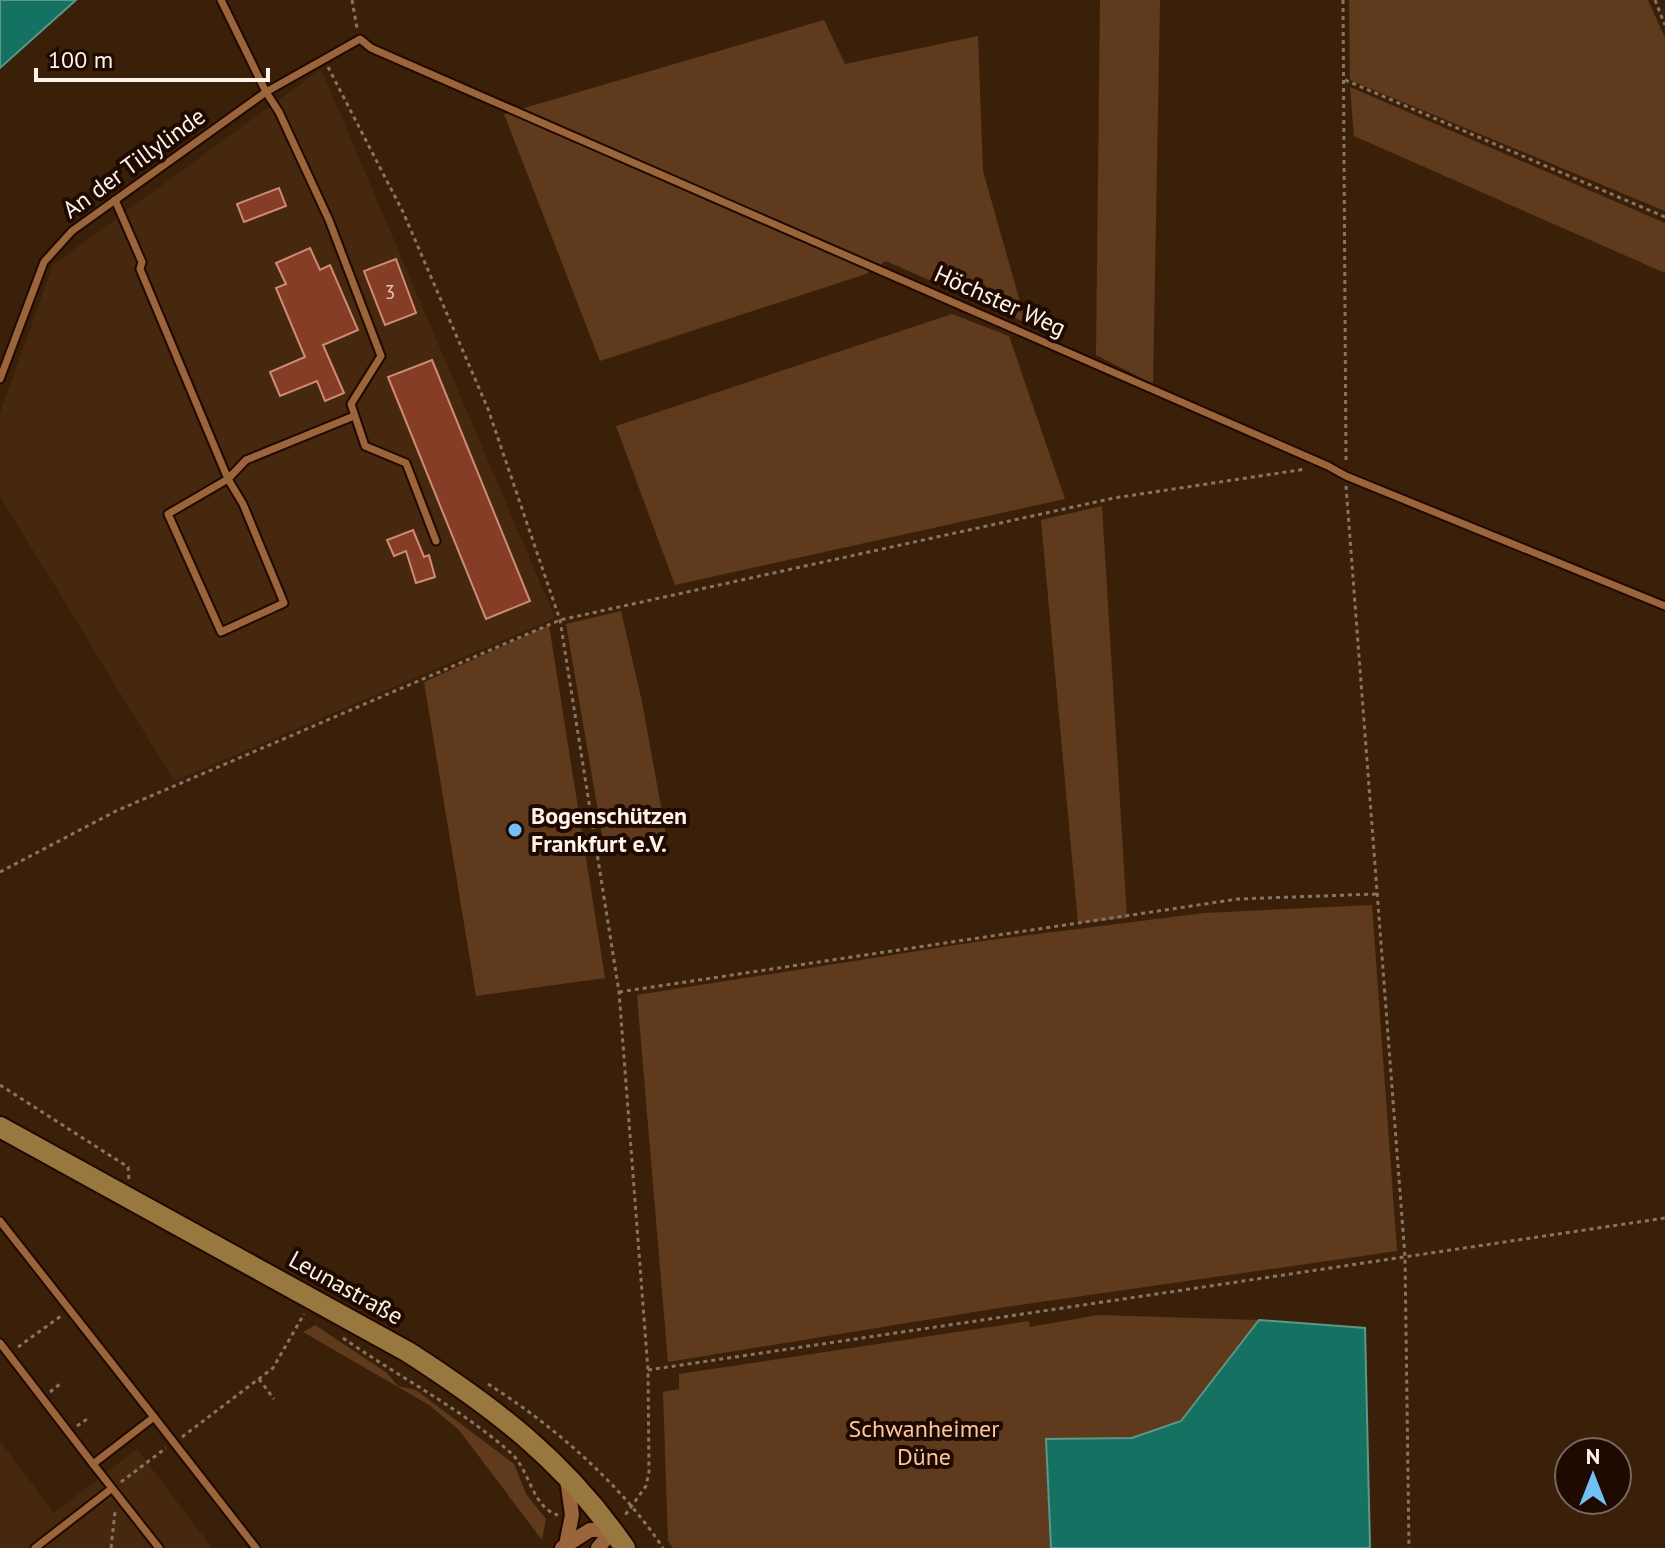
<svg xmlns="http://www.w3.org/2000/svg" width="1665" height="1548" viewBox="0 0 1665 1548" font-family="'PT Sans',sans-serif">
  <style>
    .built { fill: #46280e }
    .green { fill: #5f3a1c }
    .water { fill: #157161; stroke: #5b988a; stroke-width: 2 }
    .building { fill: #853d26; stroke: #cf8b76; stroke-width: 2 }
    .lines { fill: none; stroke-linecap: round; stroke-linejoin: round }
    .service-casing { stroke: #210800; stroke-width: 11 }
    .minor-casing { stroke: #210800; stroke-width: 18 }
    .secondary-casing { stroke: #210800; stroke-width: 24 }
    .path { stroke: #897463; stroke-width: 3; stroke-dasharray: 4 4; stroke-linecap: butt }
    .service { stroke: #9a653b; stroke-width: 7 }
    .minor { stroke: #9a653b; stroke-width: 14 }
    .secondary { stroke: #98783e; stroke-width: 20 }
    .poi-dot { fill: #71c1f4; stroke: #1e0a00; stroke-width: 3 }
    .labels { text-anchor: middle; stroke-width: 8; stroke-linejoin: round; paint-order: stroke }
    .number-label { font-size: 20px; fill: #e0c5b8 }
    .street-label { font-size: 24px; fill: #fff2e9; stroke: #1e0a00 }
    .poi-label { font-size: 24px; font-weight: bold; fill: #fff2e9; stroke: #1e0a00; text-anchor: start }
    .park-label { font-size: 24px; fill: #fcc69e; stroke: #1e0a00 }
  </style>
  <rect width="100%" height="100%" fill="#3b2009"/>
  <g class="built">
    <path d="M321,69L555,618L174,781L0,496V413L53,265Z"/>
    <path d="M0,1441L54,1513L137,1449L212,1548H0Z"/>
  </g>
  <g class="green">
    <path d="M1100,0H1160L1153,384L1096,355Z"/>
    <path d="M1349,0H1648L1665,38V211L1350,80Z"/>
    <path d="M824,20L845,64L978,36L983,171L1026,323L886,261L866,274L600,361L504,114Z"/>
    <path d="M1350,87L1665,223V273L1354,136Z"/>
    <path d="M952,314L1009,336L1065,499L675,585L616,426Z"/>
    <path d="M1102,506L1127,918L1078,923L1041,520Z"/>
    <path d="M621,611L642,702L667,840L604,846L566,624Z"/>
    <path d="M549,625L605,978L476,996L424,682Z"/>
    <path d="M1372,905L1397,1251L1005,1307L668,1362L637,995L975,942L1204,913Z"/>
    <path d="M1098,1315L1259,1320L1181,1421L1132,1438L1046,1439L1051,1548H673L668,1541L663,1392L679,1389V1374L1029,1321L1030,1327Z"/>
    <path d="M315,1325L387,1373L398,1386L416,1390L514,1464L526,1494L546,1519L542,1540L459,1430L429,1405L303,1332Z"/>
  </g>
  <g class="water">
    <path d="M0,0H76L0,68Z"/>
    <path d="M1259,1320L1365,1328L1370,1548H1051L1046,1439L1132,1438L1181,1421Z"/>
  </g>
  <g class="building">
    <path d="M279,188L286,206L244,222L237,204Z"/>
    <path d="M310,248L320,270L330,265L358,330L323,345L344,393L325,401L317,381L280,396L270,372L305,357L276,288L286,284L276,263Z"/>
    <path d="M396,259L416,313L385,325L364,271Z"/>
    <path d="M432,360L530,601L486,619L388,377Z"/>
    <path d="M413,530L424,557L429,555L435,577L416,583L406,551L394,556L387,540Z"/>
  </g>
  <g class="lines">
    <defs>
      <g id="service">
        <path d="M221,0L266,92L279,112L329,220L381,356L351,404L365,446L406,463L436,541"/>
        <path d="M115,200L142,262L140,269L228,479L243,504L284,603L221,632L168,514L228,479L246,460L354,416"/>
        <path d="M0,379L44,262L72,231L266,92L360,39L371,48L1328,466L1346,476L1665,606"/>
        <path d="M0,1221L154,1417"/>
        <path d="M0,1343L93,1464L154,1417L256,1548"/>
        <path d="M93,1464L159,1548"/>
        <path d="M35,1548L111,1489"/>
      </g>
      <g id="minor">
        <path d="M566,1545L572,1515L567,1479"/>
        <path d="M562,1548L590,1530H613L598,1548"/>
      </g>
      <path id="secondary" d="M0,1127L408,1352C495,1408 565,1461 625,1548"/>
    </defs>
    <use href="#service" class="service-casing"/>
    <use href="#minor" class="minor-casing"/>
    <use href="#secondary" class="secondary-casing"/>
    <g class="path">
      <path d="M352,0L357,28"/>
      <path d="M1343,0L1346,462"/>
      <path d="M1655,0L1665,25"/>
      <path d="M328,67L403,212L488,409L560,620L619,992L648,1370L649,1472L646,1486L623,1518"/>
      <path d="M1345,80L1665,217"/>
      <path d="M1346,486L1405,1257L1409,1548"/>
      <path d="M0,872L116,811L560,620L1114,498L1306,469"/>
      <path d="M619,992L1238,899L1376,894"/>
      <path d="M0,1085L128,1167L129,1179"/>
      <path d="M343,1338C399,1377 460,1408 511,1453C530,1470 532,1508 558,1515"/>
      <path d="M18,1347L61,1316"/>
      <path d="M648,1370L1665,1218"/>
      <path d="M259,1379L274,1399"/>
      <path d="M488,1384C553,1425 621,1484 663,1548"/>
      <path d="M50,1392L60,1384"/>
      <path d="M77,1426L87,1419"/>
      <path d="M182,1437L273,1368L304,1314"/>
      <path d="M121,1482L166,1448"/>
      <path d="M111,1548L115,1512"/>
    </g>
    <use href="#service" class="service"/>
    <use href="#minor" class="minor"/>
    <use href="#secondary" class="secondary"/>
  </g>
  <circle class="poi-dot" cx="515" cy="830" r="8"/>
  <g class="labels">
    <g class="number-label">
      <text x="390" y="299">3</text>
    </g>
    <g class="street-label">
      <text transform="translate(134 163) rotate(-36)" y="8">An der Tillylinde</text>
      <text transform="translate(1000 301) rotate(24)" y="8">Höchster Weg</text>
      <text transform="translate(346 1288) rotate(29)" y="8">Leunastraße</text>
    </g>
    <g class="poi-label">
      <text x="531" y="824">Bogenschützen<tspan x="531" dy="28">Frankfurt e.V.</tspan></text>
    </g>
    <g class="park-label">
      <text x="924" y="1437">Schwanheimer<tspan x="924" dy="28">Düne</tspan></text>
    </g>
  </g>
  <g transform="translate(1593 1476)"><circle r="38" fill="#1e0a00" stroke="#78675d" stroke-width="2"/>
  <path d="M0-6L14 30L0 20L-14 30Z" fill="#71c1f4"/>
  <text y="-12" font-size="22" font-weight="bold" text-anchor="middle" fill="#fff2e9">N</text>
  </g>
  <path d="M36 68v12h232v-12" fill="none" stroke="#fff2e9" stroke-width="4"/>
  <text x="48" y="68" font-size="24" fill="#fff2e9" stroke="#1e0a00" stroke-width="6" paint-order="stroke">100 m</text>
</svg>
